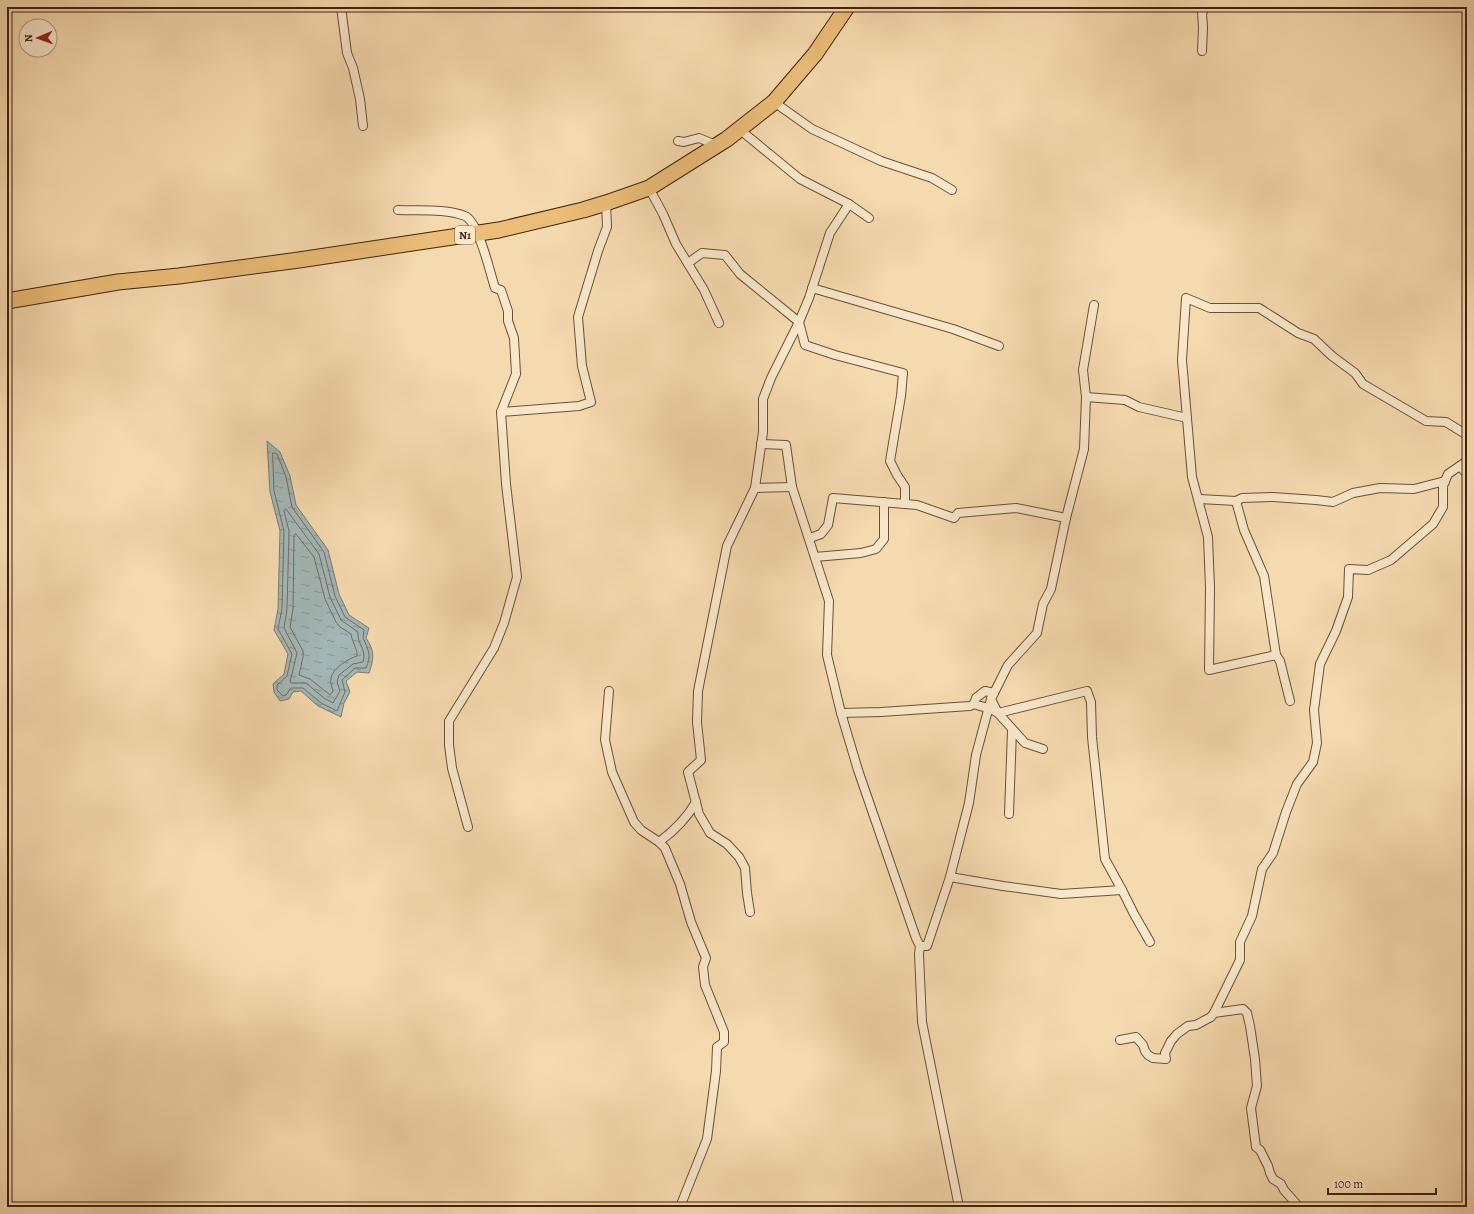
<svg xmlns="http://www.w3.org/2000/svg" width="1474" height="1214" viewBox="0 0 1474 1214" font-family="Alegreya,serif">
  <style>
    .water { fill: url(#water-ripples); stroke: #7c7b73 }
    .lines { fill: none; stroke-linecap: round; stroke-linejoin: round }
    .shore { stroke: #726c62; stroke-width: 1 }
    .street-casing { stroke: #6e4f36; stroke-width: 10 }
    .highway-casing { stroke: #41210e; stroke-width: 17 }
    .street { stroke: #f9e7cb; stroke-width: 8 }
    .highway { stroke: #ebbd78; stroke-width: 15 }
    .labels { text-anchor: middle; stroke-width: 3; stroke-linejoin: round; paint-order: stroke }
    .shield { fill: #f9e7cb; stroke: #785c47; stroke-width: 1 }
    .shield-label { font-size: 11px; font-weight: bold; fill: #41210e }
  </style>
  <defs>
    <pattern id="water-ripples" width="26" height="14" patternUnits="userSpaceOnUse"><rect width="26" height="14" fill="#a3b7b7"/><path d="M2 4q2-2 4 0t4 0M15 11q2-2 4 0t4 0" fill="none" stroke="#869493"/></pattern>
  </defs>
  <rect width="100%" height="100%" fill="#f6daaf"/>
  <filter id="stains"><feTurbulence type="fractalNoise" baseFrequency=".005" numOctaves="4"/><feColorMatrix values="0 0 0 0 .2 0 0 0 0 .09 0 0 0 0 .02 0 0 0 .5 -.17"/></filter>
  <radialGradient id="worn" r=".72"><stop offset=".6" stop-color="#630" stop-opacity="0"/><stop offset="1" stop-color="#630" stop-opacity=".3"/></radialGradient>
  <path class="water" d="M267,441L280,452L290,476L296,505L328,550L339,594L349,615L369,628L366,638C375,651 374,659 369,673L357,672L346,681L350,692L344,703L341,717L318,706L301,691L293,692L289,699L280,701L274,692L273,684L284,674L288,654L274,630L278,609L280,531L270,492Z"/>
  <g class="lines">
    <g class="shore">
      <path d="M273,453L277,454L286,477L292,507L324,552L335,596L345,617L364,630L363,638C368,649 372,655 366,668H355L342,680L345,692L337,711L321,703L303,688H291L286,695L283,696L277,690V685L287,676L292,654L278,629L282,609L284,531L274,491Z"/>
      <path d="M286,509L319,554L330,597L341,620L358,632C357,645 367,649 363,662L353,664L339,675L337,682L340,691L333,703L324,698L306,683H292L290,682L297,653L284,628L287,609L289,531L284,511Z"/>
      <path d="M296,534L314,557L325,599L336,622L340,627L351,634C352,642 358,650 357,656C348,659 333,668 331,678C330,683 332,687 333,691L330,695L310,679L299,675L303,657V651L290,627L293,609L294,536Z"/>
    </g>
    <defs>
      <g id="street">
        <path d="M341,7L347,53L353,68L360,99L363,126"/>
        <path d="M1202,51L1203,27L1202,13L1205,7"/>
        <path d="M774,102L812,129L881,161L932,178L952,190"/>
        <path d="M739,129L800,179L849,204L869,218"/>
        <path d="M678,141L684,142L699,138L716,145"/>
        <path d="M649,188L663,214L676,244L704,290L719,323"/>
        <path d="M398,210C417,211 446,208 465,216C479,222 490,273 495,288L501,290L508,311V321L514,338L516,374L501,412L506,484L517,577L504,623L494,648L449,721V745L452,768L468,827"/>
        <path d="M688,263L702,253L725,255L740,274L799,322L805,345L835,355L903,373L901,396L890,461L897,475L905,487V504"/>
        <path d="M812,288L953,329L999,346"/>
        <path d="M1094,305L1083,370L1086,397L1084,449L1066,518L1051,589L1043,604L1037,633L1008,665L991,699L998,713L1087,691L1091,702L1092,737L1105,859L1122,890L1134,914L1150,942"/>
        <path d="M1086,397L1125,400L1139,407L1187,418"/>
        <path d="M501,412L579,406L591,402L582,366L578,317L598,251L607,227L606,203"/>
        <path d="M761,444L786,445L792,487L829,601L827,655L841,713L858,770L916,938L920,946H927L950,877L969,803L976,755L991,699"/>
        <path d="M1460,466L1464,471L1467,472"/>
        <path d="M755,488L792,487"/>
        <path d="M1199,499L1236,501L1242,498L1273,497L1316,500L1333,502L1353,493L1380,488L1414,489L1445,481"/>
        <path d="M1236,501L1244,530L1264,576L1276,655L1280,661L1290,701"/>
        <path d="M810,538L821,534L828,525L833,498L917,505L954,518L958,513L1016,508L1066,518"/>
        <path d="M815,557L861,553L876,549L884,539V502"/>
        <path d="M1276,655L1209,670L1210,588L1208,537L1192,477L1182,360L1186,298L1210,308H1259L1298,333L1314,339L1332,356L1355,373L1363,384L1426,421L1446,422L1467,435"/>
        <path d="M609,691L605,740L612,772L634,822L641,830L659,842L665,848L680,884L691,922L706,958L703,967L705,985L724,1032V1042L717,1047L716,1071L707,1139L680,1207"/>
        <path d="M974,704L976,698L985,691L994,693"/>
        <path d="M841,713L881,712L970,706L974,704L980,706L989,708L998,713L1025,743L1043,749"/>
        <path d="M1009,814L1012,730"/>
        <path d="M659,842C674,831 687,818 696,802"/>
        <path d="M950,877L1003,886L1061,894L1122,890"/>
        <path d="M750,912L747,893L745,868L739,857L727,844L710,833L699,814L688,772L701,760L697,722L698,691L727,546L755,488L763,432V399L771,378L799,322L809,298L830,233L849,204"/>
        <path d="M920,946L919,954L922,1022L959,1207"/>
        <path d="M1214,1013L1240,960V942L1252,916L1262,869L1273,853L1286,812L1297,784L1313,762L1317,743L1314,710L1320,664L1336,631L1348,597L1349,569L1368,570L1391,560L1433,524L1443,507V486L1448,474L1467,461"/>
        <path d="M1120,1040L1136,1037L1143,1045L1145,1051L1148,1055L1153,1058L1166,1059L1165,1053L1171,1041L1177,1034L1188,1026L1196,1025L1211,1017L1214,1013L1243,1009L1247,1013L1250,1026L1255,1059L1257,1086L1251,1108L1256,1147L1260,1150L1268,1166L1270,1173L1273,1179L1281,1184L1284,1190L1299,1207"/>
      </g>
      <path id="highway" d="M7,301L118,282L179,276L299,260L499,230L583,210L606,203L649,188L727,139L774,102L815,54L847,7"/>
    </defs>
    <use href="#street" class="street-casing"/>
    <use href="#highway" class="highway-casing"/>
    <use href="#street" class="street"/>
    <use href="#highway" class="highway"/>
  </g>
  <g class="labels">
    <rect class="shield" x="455" y="226" width="20" height="18" rx="3"/>
    <g class="shield-label">
      <text x="465" y="239">N1</text>
    </g>
  </g>
  <rect width="1474" height="1214" fill="none" stroke="#f6daaf" stroke-width="24"/>
  <rect x="8" y="8" width="1458" height="1198" fill="none" stroke="#41210e" stroke-width="2"/>
  <rect x="12" y="12" width="1450" height="1190" fill="none" stroke="#41210e"/>
  <g transform="translate(38 38) rotate(268)"><circle r="19" fill="#f9e7cb" stroke="#af987f"/>
  <path d="M0-3L7 15L0 10L-7 15Z" fill="#8f2418"/>
  <text y="-6" font-size="11" font-weight="bold" text-anchor="middle" fill="#41210e">N</text>
  </g>
  <path d="M1328 1188v6h108v-6" fill="none" stroke="#41210e" stroke-width="2"/>
  <text x="1334" y="1188" font-size="12" fill="#41210e" stroke="#f9e7cb" stroke-width="3" paint-order="stroke">100 m</text>
  <rect width="100%" height="100%" filter="url(#stains)"/>
  <rect width="100%" height="100%" fill="url(#worn)"/>
</svg>
